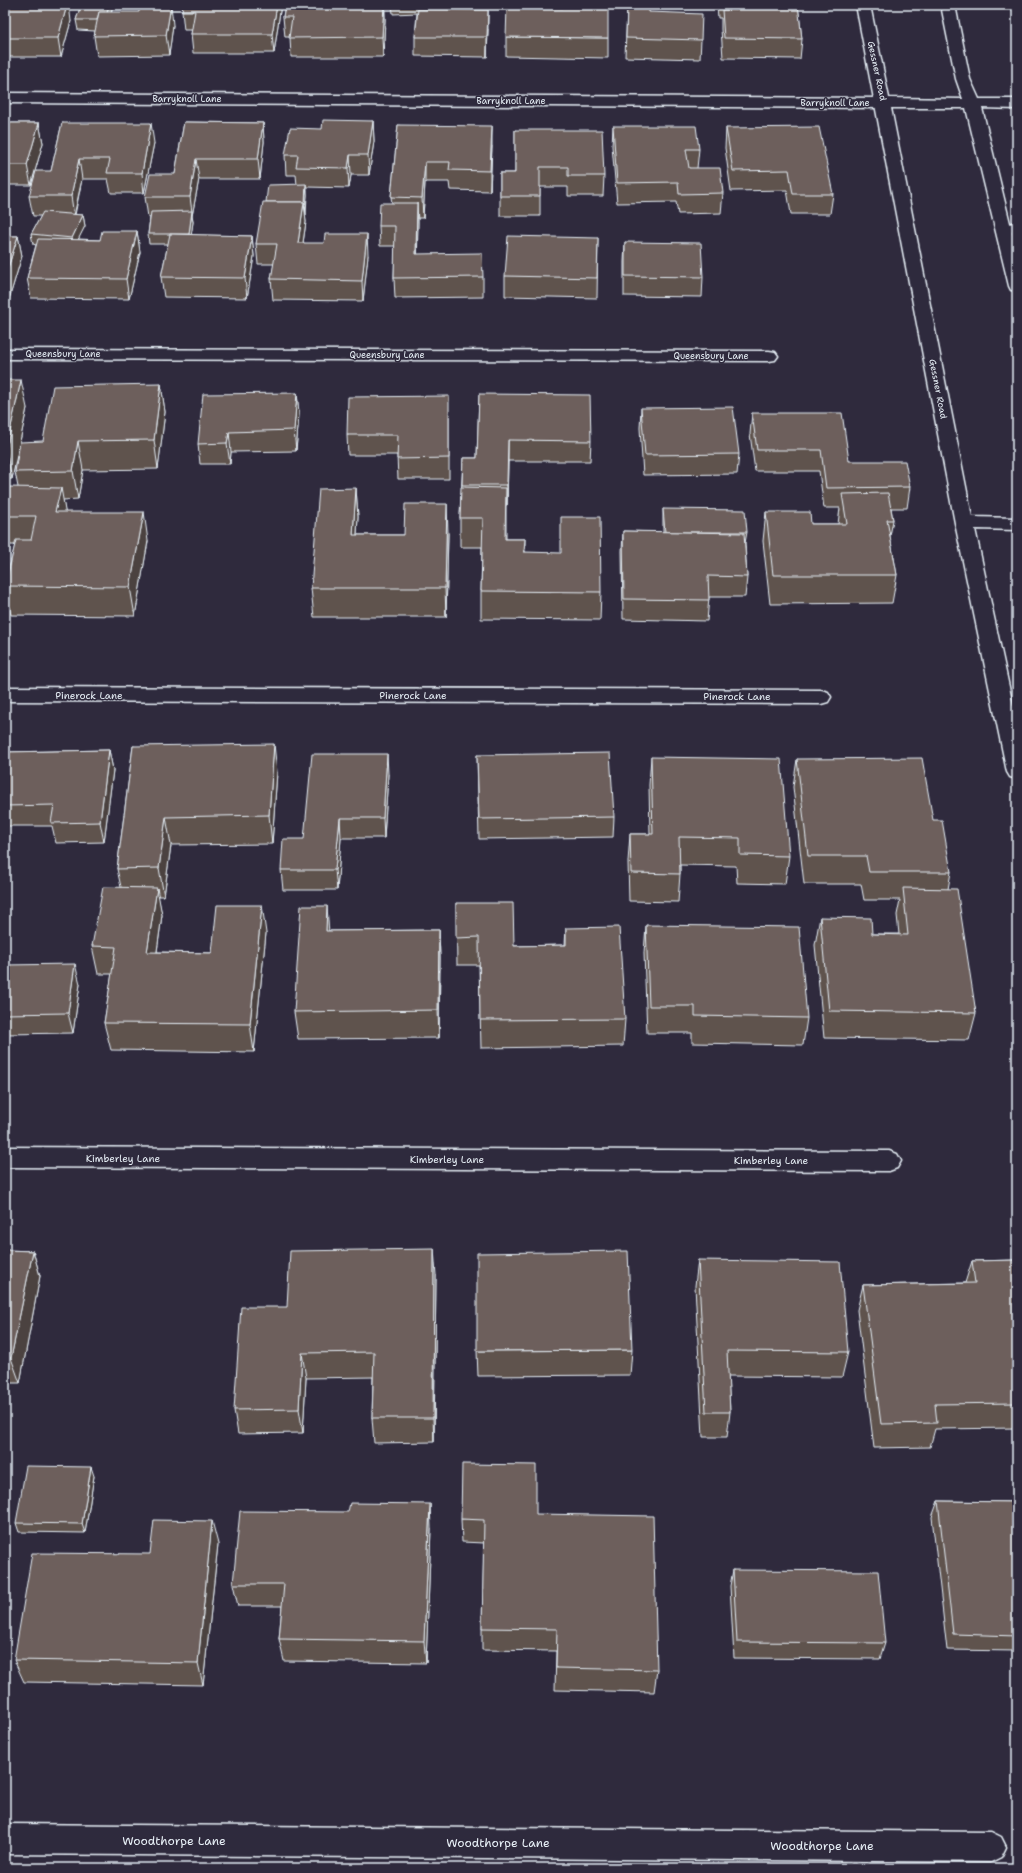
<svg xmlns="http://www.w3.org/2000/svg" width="1022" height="1873" viewBox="0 0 1022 1873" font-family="'Shantell Sans',sans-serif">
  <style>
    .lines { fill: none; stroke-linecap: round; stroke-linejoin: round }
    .lane-casing { stroke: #e8f1f8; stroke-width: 3 }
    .street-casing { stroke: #e8f1f8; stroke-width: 3 }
    .secondary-casing { stroke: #e8f1f8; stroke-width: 3 }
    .lane { fill: #2f2a3d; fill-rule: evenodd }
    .street { fill: #2f2a3d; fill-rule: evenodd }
    .secondary { fill: #2f2a3d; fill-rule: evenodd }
    .wall { fill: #5e524e; stroke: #e8f1f8 }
    .shaded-wall { fill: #4c4240; stroke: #e8f1f8 }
    .building { fill: #6d5f5b; stroke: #e8f1f8 }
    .labels { text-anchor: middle; stroke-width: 3; stroke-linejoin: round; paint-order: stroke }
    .far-street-label { font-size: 9px; fill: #e8f1f8; stroke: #2f2a3d }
    .street-label { font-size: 10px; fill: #e8f1f8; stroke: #2f2a3d }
    .near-street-label { font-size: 12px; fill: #e8f1f8; stroke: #2f2a3d }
  </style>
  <rect width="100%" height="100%" fill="#2f2a3d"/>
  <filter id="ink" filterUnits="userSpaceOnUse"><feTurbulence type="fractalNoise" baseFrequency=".025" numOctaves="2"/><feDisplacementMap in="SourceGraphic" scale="8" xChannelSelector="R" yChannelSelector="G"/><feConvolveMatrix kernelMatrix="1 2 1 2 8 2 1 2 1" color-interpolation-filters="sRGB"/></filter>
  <g filter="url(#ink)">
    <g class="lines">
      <defs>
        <path id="lane" d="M1017,222V231L1003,234L998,233L996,230L998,227Z"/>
        <g id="street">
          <path d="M5,93L883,98L888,100L891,103L888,106L883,108L5,103Z"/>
          <path d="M5,349L769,351L775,352L778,356L775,360L769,361L5,359Z"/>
          <path d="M5,687L821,690L828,692L831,697L828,702L821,704L5,701Z"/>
          <path d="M5,1147L889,1151L897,1154L901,1161L897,1168L889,1171L5,1167Z"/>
          <path d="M5,1824L991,1832L1001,1837L1006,1847L1001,1857L991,1862L5,1854Z"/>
        </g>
        <path id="secondary" d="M856,5H870L889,98L963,99L956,79L941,5H955L970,79L979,99H1017V109L982,108L1017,252V291L1011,290L1009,286L966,108H891L972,517L1017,518V530L975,529L1017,724V779L1010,777L1007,772L955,523Z"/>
      </defs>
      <use href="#lane" class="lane-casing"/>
      <use href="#street" class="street-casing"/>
      <use href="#secondary" class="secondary-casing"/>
      <use href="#lane" class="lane"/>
      <use href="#street" class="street"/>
      <use href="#secondary" class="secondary"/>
    </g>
    <g class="wall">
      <path d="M5,5L71,21L61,57H5Z"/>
      <path d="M81,5H113L111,12L173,25L169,55L97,56L94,36L95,31L78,30L76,20Z"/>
      <path d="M183,5H280V11L274,53H193L191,34L192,30H184L182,11Z"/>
      <path d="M285,5H385V20L383,57H291L290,37H285L283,17Z"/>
      <path d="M392,5H427V9L488,29L487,57L415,56V37L417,13L393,14Z"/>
      <path d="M717,5H798L802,39L800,59L723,58L721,29V18H718Z"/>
      <path d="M627,7L649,12L701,40L700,59L625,57Z"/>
      <path d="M506,37L608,38V58L506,56Z"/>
      <path d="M373,121L374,141L369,175H351L349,188L307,187V195L305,215L306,222L303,243L368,255L363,301L273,300L271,279L274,264H258L256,244L266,202L297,185L296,175H286L285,155L322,129Z"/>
      <path d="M184,122L263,123L264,142L260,179H199L192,216L193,222L191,235L252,236L254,256L247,298L164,297L161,277L168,244H149L148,234L150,217H148L145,197L175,174Z"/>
      <path d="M5,123H39L43,143L31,185H5Z"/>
      <path d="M62,123L154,143L144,193H111L108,179H82L75,215H83L85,226L78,239L100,240L137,231L140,252L129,299L31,298L27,278L36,245L33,244L31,234L41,216H33L29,196L51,171Z"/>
      <path d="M398,125L492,146L490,191L450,190L449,182H425L423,218H418L417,254L483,277V297L395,298L394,278L395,246H380L379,226L392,203L391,197Z"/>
      <path d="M613,126L699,149L697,168L723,193L721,213L678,214L676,202L617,203L612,146Z"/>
      <path d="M726,128L833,194L830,214H791L787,190L731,191L725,148Z"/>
      <path d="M515,130L604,176L603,196H568V187H540V216H500V173H515Z"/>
      <path d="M5,236H18L22,256L9,299H5Z"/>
      <path d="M598,238L597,298L505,296V276Z"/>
      <path d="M625,242L703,277L702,297L624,296V262Z"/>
      <path d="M5,380L27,408L12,479H5Z"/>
      <path d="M161,384L165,412L158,469L83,470L78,499L63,500L65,512L148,541L135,616L11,615L5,588V584L15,545H9L5,529V505L18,487L15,472L43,441Z"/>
      <path d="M297,393L299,414L296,451L231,452L230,464H200L198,444Z"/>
      <path d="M479,394L591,441L590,461H508L507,505H506V539H525V552L601,592L600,620L481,619V591L482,547H460V518L463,458H477Z"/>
      <path d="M641,408L739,454L737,474L643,475L640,428Z"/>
      <path d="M752,413L849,461L910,487L907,508H891L893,520L890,536L897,575L892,603L770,604L763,541L766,512L811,524H838L840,508H824L819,471H755L750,434Z"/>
      <path d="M449,416V479H398L397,455H348L347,435Z"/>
      <path d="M356,488L358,517L357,535H404L448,533L446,617H314L311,588Z"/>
      <path d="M663,509L747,532L745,543L747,577L745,597H709L707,621L623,619L622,551L623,531L663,532Z"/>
      <path d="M133,746L277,772L272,844L171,845L164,896H158L162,915L157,952L212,953L266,933L254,1052L111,1050L104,1023L112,974H98L92,946L121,887L117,869Z"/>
      <path d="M109,750L113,770L104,842L56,843L52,826H5V752Z"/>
      <path d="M477,755L614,817L613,837L479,839Z"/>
      <path d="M651,757L789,856L785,884L737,883L736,866L680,865V874L678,902L629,901L628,862L630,834H650L649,785Z"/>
      <path d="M797,759L933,820L951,872L948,889L976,1013L969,1040L824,1038L815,945L820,917L872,934H899L897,915L900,900H864L861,884H804L793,787Z"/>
      <path d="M388,774L384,838H341L337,890H283L281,870L304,839Z"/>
      <path d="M456,903L514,946L565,945L566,928L625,1019L623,1046L481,1048L479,965H457Z"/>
      <path d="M646,925L807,1018L803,1045L692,1043V1033H647L644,953Z"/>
      <path d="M439,930L440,958L439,1038L298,1039L294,1012L329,931Z"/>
      <path d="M5,965L80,984L73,1033L5,1034Z"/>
      <path d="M5,1250L33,1251L40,1276L20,1383H5Z"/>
      <path d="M698,1260L848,1352L842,1377L728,1376L730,1412L727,1437H703L695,1286Z"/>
      <path d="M1017,1260V1428L935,1429L930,1447L874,1448L857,1310L863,1285L965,1283L972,1261Z"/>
      <path d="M436,1275L434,1442L374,1443L372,1418L373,1377L306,1378L303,1433L238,1434L234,1410L287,1307Z"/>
      <path d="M632,1350L630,1375L478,1376L477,1351Z"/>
      <path d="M94,1476L85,1533L19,1532L16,1523Z"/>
      <path d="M938,1501L1017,1502V1651L947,1650L932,1517Z"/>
      <path d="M536,1514L657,1670L654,1692L555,1690L556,1651L482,1650V1628L484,1543L462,1542L461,1519Z"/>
      <path d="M431,1528L426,1663L284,1661L279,1639L282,1606H238L233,1584Z"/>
      <path d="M218,1544L203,1685L24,1682L14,1660L150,1554Z"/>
      <path d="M733,1570L885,1643L880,1659L734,1658L730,1586Z"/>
    </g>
    <g class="shaded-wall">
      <path d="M67,5H69L71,21L61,57L58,38Z"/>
      <path d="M109,5H113L106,31L105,20Z"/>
      <path d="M171,5L173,25L169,55L166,35Z"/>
      <rect x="228" y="5" width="5" height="2"/>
      <path d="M277,5H280V11L274,53L272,34Z"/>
      <path d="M384,5L385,20L383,57L382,37Z"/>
      <path d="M488,10V29L487,57V37Z"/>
      <path d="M373,121L374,141L369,175L368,155Z"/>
      <path d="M39,123L43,143L31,185L27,165Z"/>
      <path d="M151,123L154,143L144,193L142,173Z"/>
      <path d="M263,123L264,142L260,179L258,159Z"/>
      <path d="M492,126V146L490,191V171Z"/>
      <path d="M350,155L351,175L349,188L348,168Z"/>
      <path d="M79,159L82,179L74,216L71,196Z"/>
      <path d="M196,159L199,179L192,216L193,222L190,244L189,234L192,212L190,197Z"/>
      <path d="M425,162V182L423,218L422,198Z"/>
      <path d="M306,184L307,195L306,215L305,204Z"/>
      <path d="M304,202L306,222L300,263L298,243Z"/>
      <path d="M417,203L418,223L417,274L416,254Z"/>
      <path d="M83,215L85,226L74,248L72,238Z"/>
      <path d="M137,231L140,252L129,299L126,279Z"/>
      <path d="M367,234L368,255L363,301L362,281Z"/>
      <path d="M18,236L22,256L9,299L5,280V277Z"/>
      <path d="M252,236L254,256L247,298L245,278Z"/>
      <path d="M21,380L27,408L12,479L6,450Z"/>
      <path d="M161,384L165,412L158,469L154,440Z"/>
      <path d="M297,393L299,414L296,451L294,430Z"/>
      <path d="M229,432L231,452L230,464L227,443Z"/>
      <path d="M508,440V461L507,505V485Z"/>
      <path d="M78,441L83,470L78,499L73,471Z"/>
      <path d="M61,488L66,516L55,512Z"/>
      <path d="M356,488L358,517L355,564L353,535Z"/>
      <path d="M447,504L448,533L446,617L445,588Z"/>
      <path d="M144,512L148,541L135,616L130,587Z"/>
      <path d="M274,744L277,772L272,844L269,815Z"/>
      <path d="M109,750L113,770L104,842L100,822Z"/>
      <path d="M387,754L388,774L384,838L383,818Z"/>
      <path d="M166,817L171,845L164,896L159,868Z"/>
      <path d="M340,818L341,838L337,890L335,870Z"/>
      <path d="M157,888L162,915L153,980L147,952Z"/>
      <path d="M262,905L266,933L254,1052L250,1024Z"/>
      <path d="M327,906L329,934L326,931Z"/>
      <path d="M439,930L440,958L439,1038L438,1010Z"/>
      <path d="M75,964L80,984L73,1033L68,1013Z"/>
      <path d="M434,1249L436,1275L434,1442L433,1418Z"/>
      <path d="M33,1251L40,1276L20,1383L11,1358Z"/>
      <path d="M302,1353L306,1378L303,1433L299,1409Z"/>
      <path d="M91,1467L94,1476L85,1533L82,1524Z"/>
      <path d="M430,1504L431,1528L426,1663L424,1641Z"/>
      <path d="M212,1521L218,1544L203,1685L198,1663Z"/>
    </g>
    <g class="building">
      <path d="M5,5H67L58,38H5Z"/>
      <path d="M81,5H109L107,12H99L97,20H76Z"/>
      <path d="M171,5L166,35L94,36L99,12H139V6Z"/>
      <path d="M183,5H228V7H244L245,5H277L272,34H191L195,11H182Z"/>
      <path d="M285,5H384L382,37L289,38L292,17H283Z"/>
      <path d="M564,5H608V38L506,37L507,7L563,8Z"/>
      <path d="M737,5H798L802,39L724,38L722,10H737Z"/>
      <path d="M627,7L649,8V12L702,14L701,40L626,38Z"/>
      <path d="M418,9L488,10L487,37H415Z"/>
      <path d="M323,120L373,121L368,155H350L348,168L296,167L298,155H285L290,128L322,129Z"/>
      <path d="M184,122L263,123L258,159H196L190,197H145L150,174H175Z"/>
      <path d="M5,123H39L27,165H5Z"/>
      <path d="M62,123H151L142,173H107L110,159H79L71,196H29L36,171H51Z"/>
      <path d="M398,125L492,126L490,171L449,170L450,162H425L422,198L391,197Z"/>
      <path d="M613,126H696L699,149H686L689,168H720L723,193L679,194L678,182L617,183Z"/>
      <path d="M819,127L833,194H793L789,170L733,171L726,128Z"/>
      <path d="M515,130H602L604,176H568V167H540V196H500V173H515Z"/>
      <path d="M306,184L305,204L304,202H266L268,185Z"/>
      <path d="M263,202H304L298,243H324L325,234H367L362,281L271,279L277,244H256Z"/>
      <path d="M380,203H417L416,254L482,253L483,277L394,278L395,226H379Z"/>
      <path d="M192,211L189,234H148L151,212Z"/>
      <path d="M43,212L83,215L72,238L31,234Z"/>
      <path d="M102,231H137L126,279L27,278L38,239L100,240Z"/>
      <path d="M170,234L252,236L245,278L161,277Z"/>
      <path d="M5,236H18L5,277Z"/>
      <path d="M508,236L598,238L597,278L505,276Z"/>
      <path d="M625,242L701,243L703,277L625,276Z"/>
      <path d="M5,380H21L6,450H5Z"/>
      <path d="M161,384L154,440L78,441L73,471L15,472L20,442L43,441L53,386Z"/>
      <path d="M297,393L294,430L229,432L227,443L198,444L203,394Z"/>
      <path d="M479,394L590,395L591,441L508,440L507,485H462L463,458H477Z"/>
      <path d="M449,396V458L397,459L398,435H347L348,397Z"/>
      <path d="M733,407L739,454L645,455L641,408Z"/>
      <path d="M752,413H842L849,461H905L910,487L826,488L821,450H757Z"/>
      <path d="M9,487L61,488L55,512H144L130,587L5,586L16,540H31L36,516H5V505Z"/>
      <path d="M461,487L506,488L505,539H525L524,552L561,553V517H600L601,592L481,591L483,518H460Z"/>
      <path d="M356,488L353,535H404L405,504H447L445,588H311L319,489Z"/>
      <path d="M888,493L893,520H887L897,575H773L766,512H810L811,524H847L842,494Z"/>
      <path d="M663,509L745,510L747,532H665Z"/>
      <path d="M623,531L744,533L747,577L708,576L709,600L624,599Z"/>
      <path d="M274,744L269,815L166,817L159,868L117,869L133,746Z"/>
      <path d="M109,750L100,822L51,823L54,805L5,806V752Z"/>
      <path d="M610,753L614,817L479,819L477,755Z"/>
      <path d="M312,754H387L383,818H340L335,870H281L283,839H304Z"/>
      <path d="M651,757L781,759L789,856L740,855V838L679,837L680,874L631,873L630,834H653Z"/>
      <path d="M922,758L933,820H942L951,872H869L866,856H808L797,759Z"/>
      <path d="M103,887L157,888L147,952L212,953L217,905H262L250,1024L104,1023L116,947L92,946Z"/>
      <path d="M903,888L957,889L976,1013L829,1011L820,917L871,918L872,934L908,935Z"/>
      <path d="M456,903H513L514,946L566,945V928L619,927L625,1019L480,1020L479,937L456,938Z"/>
      <path d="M301,906H327L326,931L439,930L438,1010L294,1012Z"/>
      <path d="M646,925L799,927L807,1018L695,1016V1006H649Z"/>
      <path d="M75,964L68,1013L5,1014V965Z"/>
      <path d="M434,1249L433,1418H372L374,1352L302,1353L299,1409L234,1410L241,1307H287L290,1251Z"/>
      <path d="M5,1250L33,1251L11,1358H5Z"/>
      <path d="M628,1251L632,1350L477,1351V1253Z"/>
      <path d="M698,1260L840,1262L848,1352L727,1351L730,1412H706Z"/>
      <path d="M1017,1260V1403L935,1404L937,1423L881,1424L863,1285L975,1283L972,1261Z"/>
      <path d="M462,1464L536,1465V1514L653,1516L657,1670L556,1668L557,1629L482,1628L484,1520L461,1519Z"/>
      <path d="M26,1466L91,1467L82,1524L16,1523Z"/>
      <path d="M938,1501L1017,1502V1636L953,1634Z"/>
      <path d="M350,1503L430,1504L424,1641L279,1639L284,1584H233L240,1511L348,1512Z"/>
      <path d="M154,1520L212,1521L198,1663L14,1660L32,1553L150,1554Z"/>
      <path d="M733,1570L878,1571L885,1643L737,1642Z"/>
    </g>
  </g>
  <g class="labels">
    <g class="far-street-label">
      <text transform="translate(877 71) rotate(78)" y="3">Gessner Road</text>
      <text x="187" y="102">Barryknoll Lane</text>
      <text x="511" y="104">Barryknoll Lane</text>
      <text x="835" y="106">Barryknoll Lane</text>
      <text x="63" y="357">Queensbury Lane</text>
      <text x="387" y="358">Queensbury Lane</text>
      <text x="711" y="359">Queensbury Lane</text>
      <text transform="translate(938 389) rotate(79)" y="3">Gessner Road</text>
    </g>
    <g class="street-label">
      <text x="89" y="699">Pinerock Lane</text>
      <text x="413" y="699">Pinerock Lane</text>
      <text x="737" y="700">Pinerock Lane</text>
      <text x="123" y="1162">Kimberley Lane</text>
      <text x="447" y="1163">Kimberley Lane</text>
      <text x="771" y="1164">Kimberley Lane</text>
    </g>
    <g class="near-street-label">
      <text x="174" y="1845">Woodthorpe Lane</text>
      <text x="498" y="1847">Woodthorpe Lane</text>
      <text x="822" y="1850">Woodthorpe Lane</text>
    </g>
  </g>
  <rect width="1022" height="1873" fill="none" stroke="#2f2a3d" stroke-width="20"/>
  <rect x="10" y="10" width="1002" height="1853" fill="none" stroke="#e8f1f8" stroke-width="1.5" filter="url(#ink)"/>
</svg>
